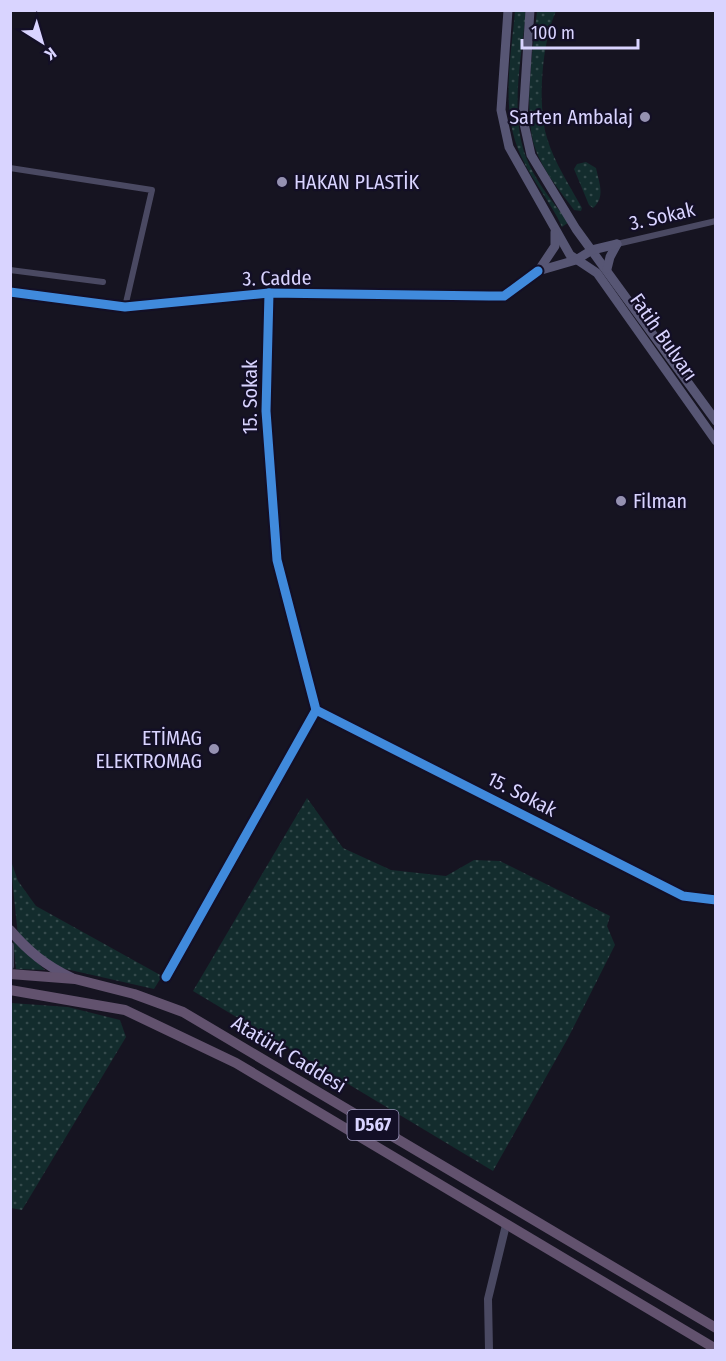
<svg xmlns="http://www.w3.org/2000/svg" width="726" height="1361" viewBox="0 0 726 1361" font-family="'Fira Sans Condensed',sans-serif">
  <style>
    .grass { fill: url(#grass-dots) }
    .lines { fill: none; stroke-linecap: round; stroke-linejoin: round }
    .minor { stroke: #4a4962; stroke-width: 6 }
    .tertiary { stroke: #4a4962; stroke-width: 8 }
    .secondary { stroke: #575674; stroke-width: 9 }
    .primary { stroke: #5e5373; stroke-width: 10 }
    .trunk { stroke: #62526e; stroke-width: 10 }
    .cycleway-casing { stroke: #130f26; stroke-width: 13 }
    .cycleway { stroke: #408adc; stroke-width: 9 }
    .poi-dot { fill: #9591b1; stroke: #130f26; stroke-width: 2 }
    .labels { text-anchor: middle; stroke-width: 4.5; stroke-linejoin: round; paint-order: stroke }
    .shield { fill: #130f26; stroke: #9e99be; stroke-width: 1.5 }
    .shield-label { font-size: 18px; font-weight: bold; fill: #d9d4ff }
    .poi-label { font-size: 20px; fill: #d9d4ff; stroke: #130f26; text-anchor: end }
    .street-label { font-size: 20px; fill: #d9d4ff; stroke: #130f26 }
  </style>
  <defs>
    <pattern id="grass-dots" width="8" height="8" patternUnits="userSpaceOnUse" patternTransform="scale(1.5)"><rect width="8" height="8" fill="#132c2d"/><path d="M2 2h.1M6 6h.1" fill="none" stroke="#354a4c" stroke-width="1.8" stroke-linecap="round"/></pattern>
  </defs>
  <rect width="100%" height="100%" fill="#161421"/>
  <g class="grass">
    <path d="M515,11H526C522,54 511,106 523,148C530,174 552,202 569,222L562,227C551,202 532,181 521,156C500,111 511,58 515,11Z"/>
    <path d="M537,11H556C542,42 537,104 547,138C554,162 570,186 582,208L581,211L574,210C560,191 543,171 535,148C523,112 533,49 537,11Z"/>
    <path d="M586,162L596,168C599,183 606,197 593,208L589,205L574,169L577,164Z"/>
    <path d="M307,798L343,848L391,870L446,876L474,860L500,861L610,916L607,926L615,945L568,1038L493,1171L193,991Z"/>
    <path d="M10,858L18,881L36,906L162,976L154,989L57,967L18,936Z"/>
    <path d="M13,939L45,970L16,969Z"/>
    <path d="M11,1003L68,1007L120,1020L126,1037L22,1210L11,1208Z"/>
  </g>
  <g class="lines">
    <g class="minor">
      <path d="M10,168L152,190L125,307"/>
      <path d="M617,244L716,221"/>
      <path d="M10,270L103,282"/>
      <path d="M269,293L266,411L277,560L316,710L683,896L716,900"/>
      <path d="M166,977L316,710"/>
    </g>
    <g class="tertiary">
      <path d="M10,292L125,307L269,293L489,296H504L538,271"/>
      <path d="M10,946V966"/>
      <path d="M489,1350L488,1299L506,1225"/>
    </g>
    <g class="secondary">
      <path d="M508,10L501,110L509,147L570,255L597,273L716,441"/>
      <path d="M530,10L523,119L531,155L576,229L716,421"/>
      <path d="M607,269L610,257L617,244"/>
      <path d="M539,270L555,246V232"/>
      <path d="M538,271L576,260L592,250L617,244"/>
    </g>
    <path class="primary" d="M10,930C28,951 46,966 72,978"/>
    <g class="trunk">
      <path d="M10,974L75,979L134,994L183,1012L716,1328"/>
      <path d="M10,990L125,1010L236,1063L716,1349"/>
    </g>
    <defs>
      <g id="cycleway">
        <path d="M10,292L125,307L269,293L489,296H504L538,271"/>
        <path d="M269,293L266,411L277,560L316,710L683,896L716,900"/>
        <path d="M166,977L316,710"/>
      </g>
    </defs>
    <use href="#cycleway" class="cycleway-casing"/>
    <use href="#cycleway" class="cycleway"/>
  </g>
  <g class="poi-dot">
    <circle cx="645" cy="117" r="6"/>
    <circle cx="282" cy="182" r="6"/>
    <circle cx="621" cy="501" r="6"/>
    <circle cx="214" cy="749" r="6"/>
  </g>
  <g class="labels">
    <rect class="shield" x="347.5" y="1110" width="51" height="30" rx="4.5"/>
    <g class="shield-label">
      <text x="373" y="1131">D567</text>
    </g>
    <g class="poi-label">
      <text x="633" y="124">Sarten Ambalaj</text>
      <text x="294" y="189" text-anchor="start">HAKAN PLASTİK</text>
      <text x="633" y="508" text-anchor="start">Filman</text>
      <text x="202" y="745">ETİMAG<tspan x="202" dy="23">ELEKTROMAG</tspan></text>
    </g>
    <g class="street-label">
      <text transform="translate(662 216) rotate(-13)" y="7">3. Sokak</text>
      <text transform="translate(277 278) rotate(-1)" y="7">3. Cadde</text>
      <text transform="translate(664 337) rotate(55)" y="7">Fatih Bulvarı</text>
      <text transform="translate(250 397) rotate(-90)" y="7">15. Sokak</text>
      <text transform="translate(522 794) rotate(27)" y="7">15. Sokak</text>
      <text transform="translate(289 1054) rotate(31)" y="7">Atatürk Caddesi</text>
    </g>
  </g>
  <rect width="726" height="1361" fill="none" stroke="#d9d4ff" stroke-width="24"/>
  <g transform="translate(42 42) rotate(143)" stroke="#130f26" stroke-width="4.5" paint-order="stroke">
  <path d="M0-4.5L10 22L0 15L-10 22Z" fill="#d9d4ff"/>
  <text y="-9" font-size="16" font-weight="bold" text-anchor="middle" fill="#d9d4ff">K</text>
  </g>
  <path d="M522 39v9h116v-9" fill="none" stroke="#d9d4ff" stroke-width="3"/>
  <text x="531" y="39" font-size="18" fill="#d9d4ff" stroke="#130f26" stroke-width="4.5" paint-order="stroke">100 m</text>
</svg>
